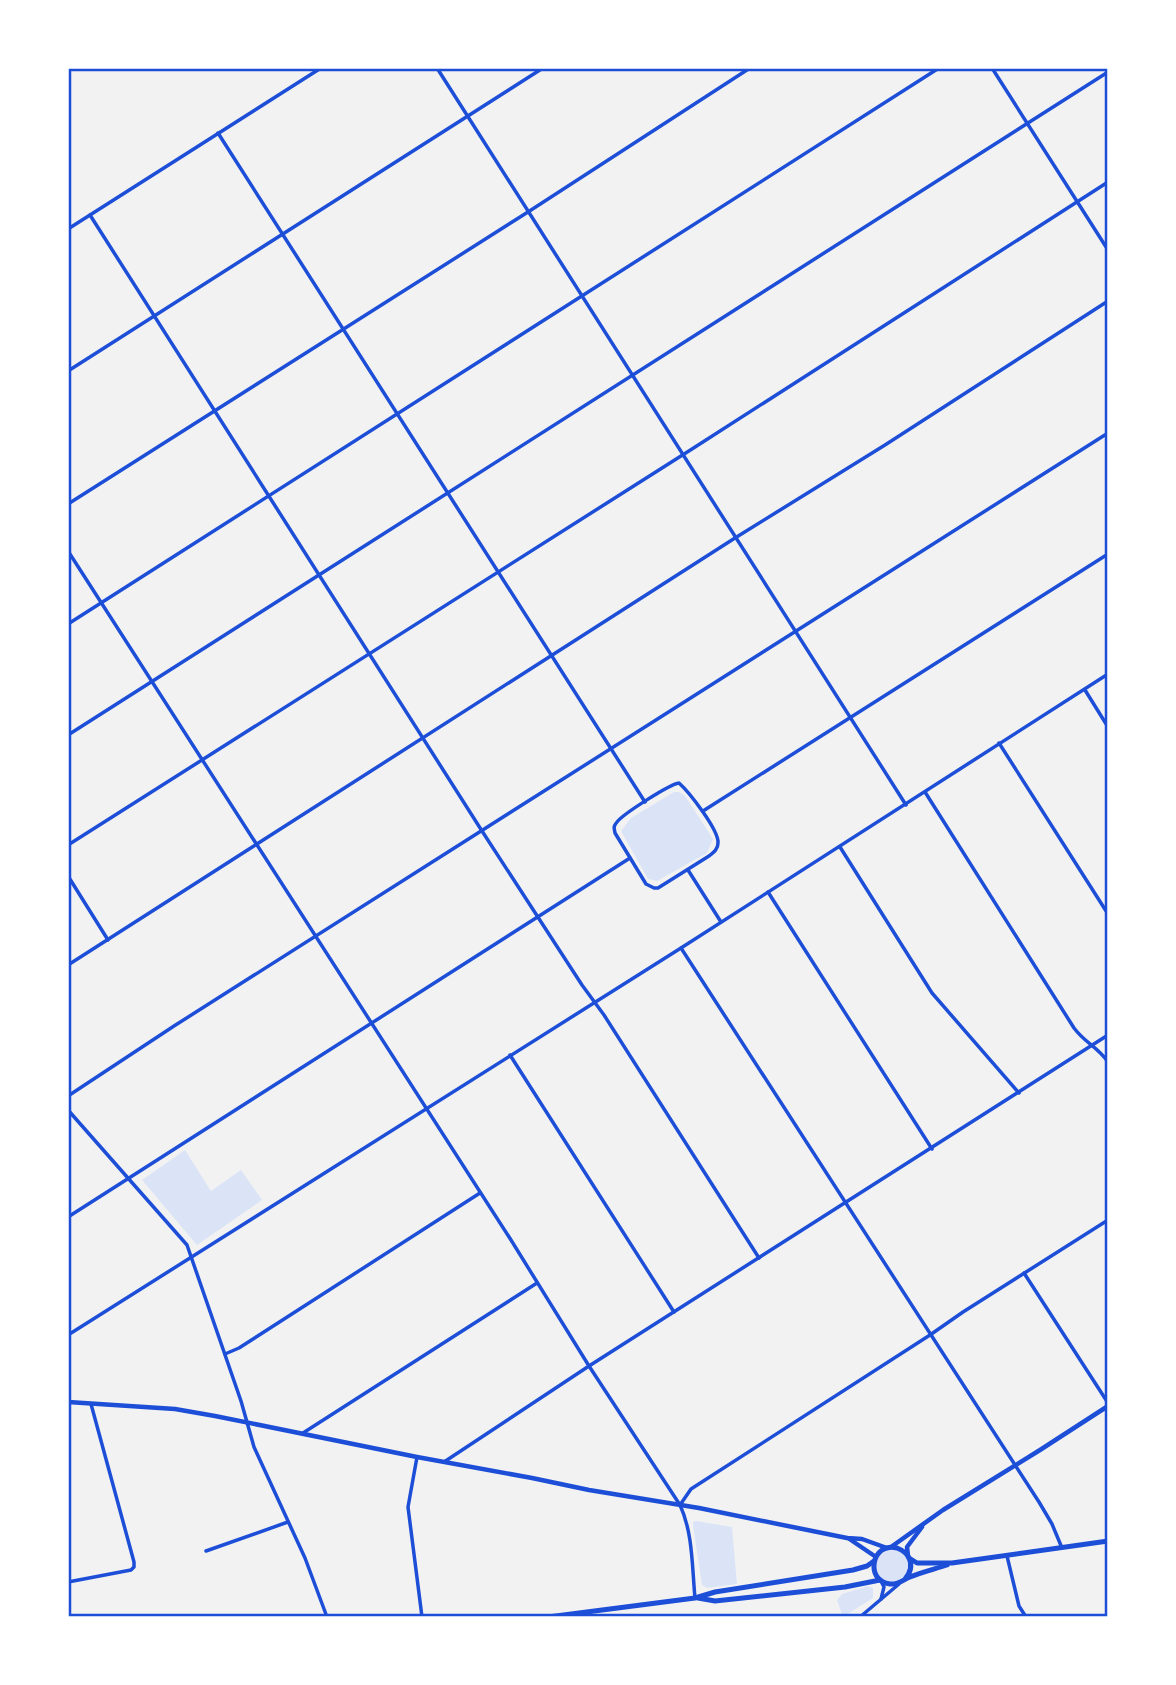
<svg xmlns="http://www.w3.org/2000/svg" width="1176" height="1685" viewBox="0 0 1176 1685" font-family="'Roboto Condensed',sans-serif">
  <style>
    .green { fill: #dbe4f7 }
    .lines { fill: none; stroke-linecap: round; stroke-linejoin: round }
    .minor { stroke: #1d4ed8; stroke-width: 3.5 }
    .tertiary { stroke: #1d4ed8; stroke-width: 4.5 }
    .secondary { stroke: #1d4ed8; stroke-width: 5 }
    .neatline { fill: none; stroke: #1d4ed8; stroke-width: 2.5 }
  </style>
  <rect width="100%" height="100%" fill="#f2f2f2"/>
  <g class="green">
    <path d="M674,792H679L685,796L713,839L707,853L657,881L648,879L621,831L631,818Z"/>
    <path d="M185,1150L211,1191L241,1170L262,1200L197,1245L142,1180Z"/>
    <path d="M696,1521L732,1527L737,1584L707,1588L702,1585L693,1526V1522Z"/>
    <path d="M887,1548L905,1552L911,1569L900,1583L882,1582C871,1561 871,1564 887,1548Z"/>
    <path d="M868,1586L873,1588V1598L843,1617L837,1600L842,1594Z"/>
  </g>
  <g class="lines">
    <g class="minor">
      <path d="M437,68L906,805"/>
      <path d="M992,68L1108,250"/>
      <path d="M218,133L645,802"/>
      <path d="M90,215L482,831L582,985L604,1015L759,1258"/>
      <path d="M68,229L321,68"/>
      <path d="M68,371L543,68"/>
      <path d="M68,504L528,212L750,68"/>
      <path d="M68,551L511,1240L589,1366L680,1505C693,1533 692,1567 695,1598"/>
      <path d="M68,624L939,68"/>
      <path d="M1085,690L1108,727"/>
      <path d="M68,735L1108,72"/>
      <path d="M999,743L1108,914"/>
      <path d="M679,783C689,792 719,830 718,843C718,849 714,852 709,856L658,888H654L646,884L615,833C614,827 613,827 617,822C623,814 670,784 679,783Z"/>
      <path d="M925,792L1074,1028C1086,1044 1097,1046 1108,1062"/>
      <path d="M703,811L1108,554"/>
      <path d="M68,845L692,449L1108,182"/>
      <path d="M840,847L932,993L1019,1093"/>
      <path d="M688,870L721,922"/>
      <path d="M68,876L108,940"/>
      <path d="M768,892L932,1149"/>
      <path d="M681,948L1039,1502L1052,1524L1062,1548"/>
      <path d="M68,965L735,538L885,445L1108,301"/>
      <path d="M510,1055L674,1312"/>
      <path d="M68,1096L174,1026L1108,433"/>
      <path d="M68,1110L187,1245L241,1401L254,1447L305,1558L327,1617"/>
      <path d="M68,1217L630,858"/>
      <path d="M1024,1273L1108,1403"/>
      <path d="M68,1335L681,948L1108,674"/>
      <path d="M225,1354L239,1348L480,1193"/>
      <path d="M303,1433L537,1283"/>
      <path d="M417,1457L408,1507L422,1617"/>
      <path d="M444,1462L589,1366L1108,1035"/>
      <path d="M680,1505L691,1489L930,1335L963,1312L1108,1220"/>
      <path d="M206,1551L288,1522"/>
      <path d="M1007,1556L1019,1606L1026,1617"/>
      <path d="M68,1582L131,1570L134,1567V1562L91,1404"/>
      <path d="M881,1599L884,1587L882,1583"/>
      <path d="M860,1617L899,1584"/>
    </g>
    <g class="tertiary">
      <path d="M68,1402L175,1409L215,1416L417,1457L532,1478L589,1490L699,1508L847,1538L862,1539L887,1548"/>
      <path d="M848,1538L876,1557"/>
      <path d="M891,1547L943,1510L1040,1450L1108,1406"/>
      <path d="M908,1556L907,1547L922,1527"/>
    </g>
    <g class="secondary">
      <path d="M909,1558L917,1563H952L1108,1541"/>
      <path d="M905,1579C910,1573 913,1566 909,1558C907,1553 902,1550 897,1548C872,1541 864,1581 890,1584C898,1585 903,1580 910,1577C922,1572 935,1569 947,1565"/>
      <path d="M698,1598L715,1601L845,1587L880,1580"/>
      <path d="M548,1617L695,1598L715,1592L853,1570L867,1566L874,1561"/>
    </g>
  </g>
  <rect width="1176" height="1685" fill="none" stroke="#ffffff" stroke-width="140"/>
  <rect x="70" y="70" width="1036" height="1545" class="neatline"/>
</svg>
